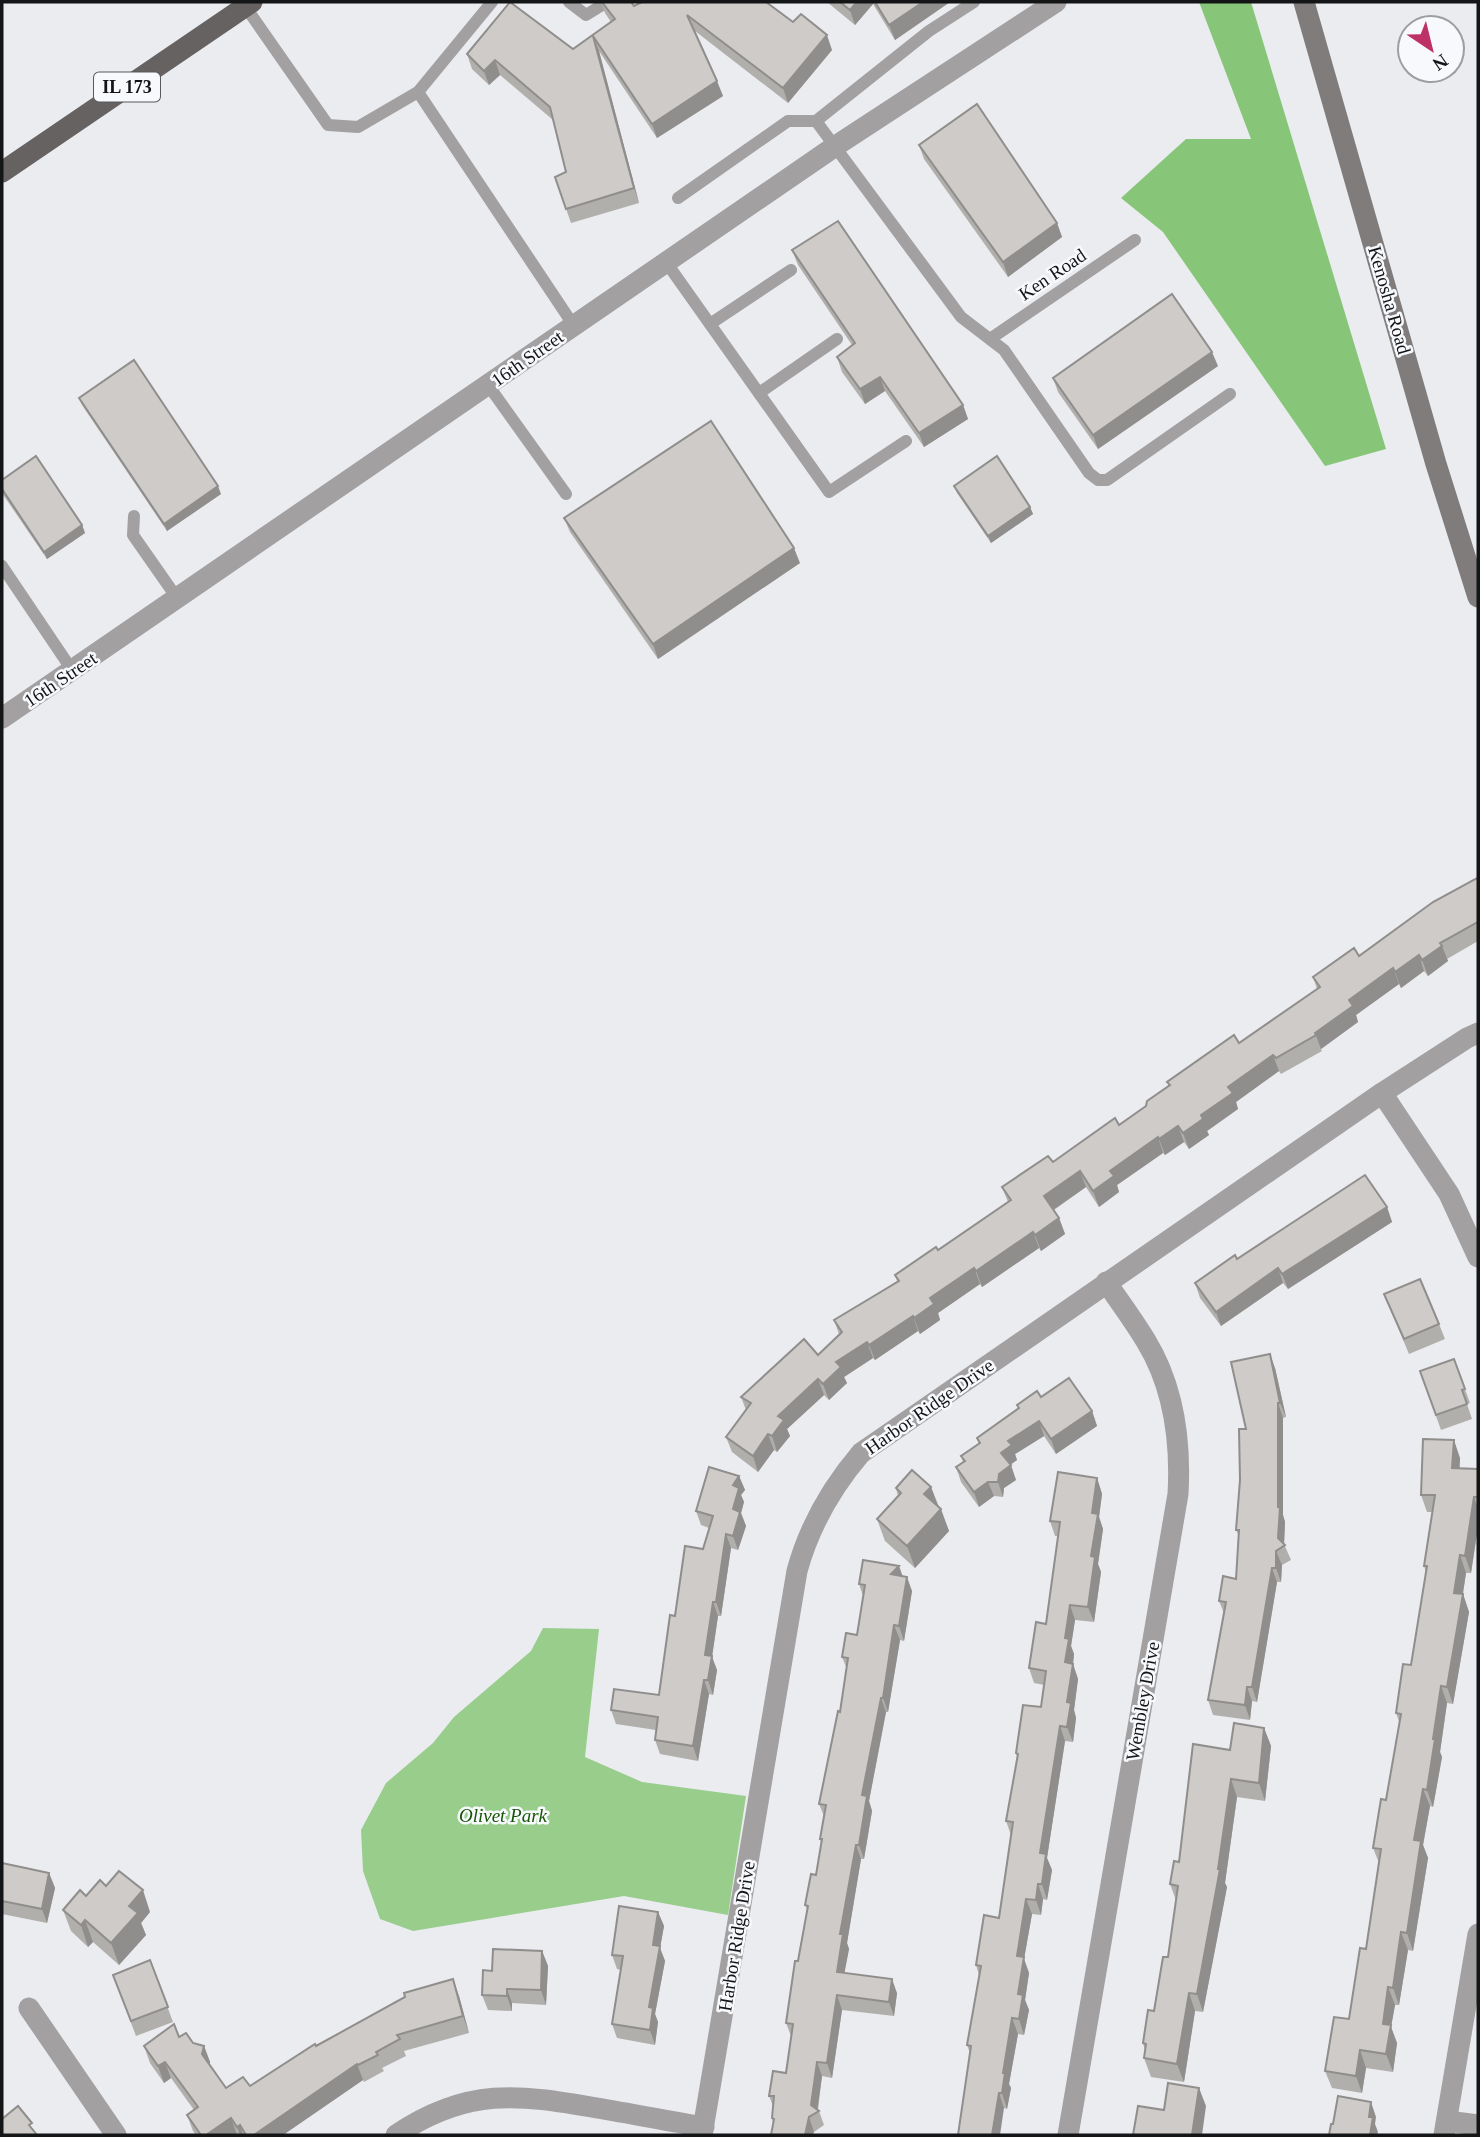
<svg xmlns="http://www.w3.org/2000/svg" width="1480" height="2137" viewBox="0 0 1480 2137" font-family="Georgia,serif">
  <style>
    .green { fill: #98cd8c }
    .forest { fill: #87c679 }
    .lines { fill: none; stroke-linecap: round; stroke-linejoin: round }
    .lane { stroke: #a2a0a0; stroke-width: 12 }
    .street { stroke: #a2a0a0; stroke-width: 21 }
    .secondary { stroke: #7f7c7b; stroke-width: 21 }
    .primary { stroke: #656261; stroke-width: 21 }
    .wall { fill: #b1afac }
    .shaded-wall { fill: #908e8c }
    .building { fill: #cecbc8; stroke: #908e8c; stroke-width: 2 }
    .labels { text-anchor: middle; stroke-width: 5; stroke-linejoin: round; paint-order: stroke }
    .shield { fill: #f7f9fd; stroke: #58595b; stroke-width: 2 }
    .shield-label { font-size: 18px; font-weight: bold; fill: #141516 }
    .street-label { font-size: 19px; fill: #141516; stroke: #f7f9fd }
    .park-label { font-size: 19px; font-style: italic; fill: #185505; stroke: #f7f9fd }
  </style>
  <rect width="100%" height="100%" fill="#eaecf0"/>
  <path class="green" d="M543,1628L599,1629L585,1757L642,1782L746,1796L728,1915L624,1896L413,1931L380,1919L363,1871L361,1830L386,1783L433,1743L454,1717L531,1651Z"/>
  <path class="forest" d="M1199,2H1251L1386,449L1325,466L1163,232L1121,198L1186,139H1251Z"/>
  <g class="lines">
    <g class="lane">
      <path d="M569,2L586,15L607,2"/>
      <path d="M245,6L328,125L358,127L418,92L492,2"/>
      <path d="M418,92L574,326"/>
      <path d="M816,121L929,31L974,2"/>
      <path d="M678,198L788,121H816L961,317L1004,350L1089,473L1098,480H1107L1230,394"/>
      <path d="M666,262L829,492L906,441"/>
      <path d="M710,324L791,270"/>
      <path d="M990,339L1135,240"/>
      <path d="M488,385L566,494"/>
      <path d="M759,393L837,339"/>
      <path d="M134,516L133,535L177,598"/>
      <path d="M2,566L72,670"/>
    </g>
    <g class="street">
      <path d="M2,718L834,147L1056,2"/>
      <path d="M1382,1093L1449,1194L1478,1257"/>
      <path d="M29,2008L116,2135"/>
      <path d="M1447,2121L1478,2125"/>
      <path d="M396,2135C467,2087 518,2094 597,2108C633,2114 668,2121 704,2127"/>
      <path d="M702,2135L797,1571C809,1527 832,1487 861,1453L1382,1093L1467,1038L1478,1033"/>
      <path d="M1068,2135L1178,1494C1181,1441 1174,1387 1146,1341C1134,1321 1120,1302 1106,1282"/>
      <path d="M1444,2135L1478,1934"/>
    </g>
    <path class="secondary" d="M1304,2L1436,464L1478,597"/>
    <path class="primary" d="M2,172L252,2"/>
  </g>
  <g class="wall">
    <path d="M601,2H631L634,6L642,2L832,50L788,103L695,31L723,96L657,138L599,51L639,203L571,223L555,177L566,172L553,120L500,75L489,85L472,69L467,54L573,49L611,22L605,13Z"/>
    <path d="M827,2H950L895,40L873,4L855,25Z"/>
    <path d="M919,145L1057,223L1062,237L1008,277L924,159Z"/>
    <path d="M792,250L963,405L968,419L924,447L885,391L865,404L842,372L837,357L852,345L798,265Z"/>
    <path d="M1218,366L1098,449L1058,392L1053,378Z"/>
    <path d="M79,398L221,494L167,531L82,405Z"/>
    <path d="M2,480L82,525L85,533L47,559L2,493Z"/>
    <path d="M954,486L1030,507L1033,514L991,543L957,493Z"/>
    <path d="M564,518L800,563L658,659L570,532Z"/>
    <path d="M1478,880V941L1447,959L1448,961L1428,976L1424,971L1401,988L1399,984L1356,1015L1358,1022L1321,1049L1322,1051L1281,1074L1279,1071L1236,1102L1238,1109L1207,1131L1209,1135L1189,1149L1184,1142L1165,1155L1163,1153L1117,1185L1119,1192L1099,1207L1086,1187L1054,1210L1059,1218L1065,1234L1041,1251L1039,1248L982,1287L980,1284L938,1313L940,1320L920,1334L918,1331L875,1360L873,1358L844,1377L847,1383L829,1400L824,1395L787,1429L790,1436L777,1452L774,1450L758,1472L732,1452L726,1437L746,1410L741,1397L818,1355L839,1334L834,1320L897,1281L895,1275L938,1250L1008,1202L1002,1187L1053,1162L1119,1125L1146,1106L1169,1086L1167,1082L1239,1043L1317,989L1313,977L1359,956Z"/>
    <path d="M1387,1207L1392,1222L1288,1289L1283,1283L1221,1326L1200,1298L1195,1283L1237,1259Z"/>
    <path d="M1384,1294L1439,1324L1445,1339L1409,1354Z"/>
    <path d="M1454,1359L1470,1403L1467,1404L1472,1419L1441,1430L1420,1371Z"/>
    <path d="M1275,1368L1286,1417L1283,1418V1515L1285,1522L1284,1544L1291,1560L1282,1565L1281,1582H1277L1257,1702L1252,1701L1250,1720L1213,1715L1208,1700L1224,1613L1219,1601L1236,1579L1239,1536L1236,1530L1246,1429Z"/>
    <path d="M1041,1397L1092,1411L1097,1426L1056,1454L1044,1436L1015,1454L1017,1460L1010,1465L1016,1480L1004,1488L1003,1497L994,1496L979,1507L961,1482L956,1467L963,1462L961,1456L979,1444L977,1438L1018,1409L1017,1405Z"/>
    <path d="M1460,1458L1459,1468L1478,1469V1527L1471,1573H1466L1463,1594L1469,1612L1453,1704L1447,1703L1440,1752L1442,1757L1433,1807L1430,1806L1423,1845L1428,1858L1413,1951L1408,1950L1399,2005H1395L1391,2027L1397,2043L1393,2072L1366,2068L1362,2093L1332,2088L1325,2071L1349,2019L1366,1949L1379,1863L1373,1848L1386,1800L1400,1724L1396,1713L1411,1665L1426,1572L1424,1566L1432,1512H1427L1421,1495Z"/>
    <path d="M739,1476L745,1490L741,1495L744,1502L741,1513L746,1526L738,1550L731,1548L721,1616H718L712,1657L717,1670L713,1695L709,1694L698,1761L660,1754L655,1740L656,1730L616,1724L611,1710L659,1695L675,1616L703,1549L709,1528L701,1525L696,1511Z"/>
    <path d="M1097,1478L1102,1494L1099,1517L1103,1529L1098,1564L1101,1572L1094,1622L1075,1620L1071,1646L1074,1654L1073,1664L1078,1679L1074,1710L1076,1718L1073,1742L1065,1741L1047,1858L1052,1870L1047,1900L1043,1899L1041,1915L1032,1914L1024,1959L1029,1973L1025,2000L1029,2010L1024,2035L1018,2034L1009,2084L1011,2088L1007,2109L1004,2108L970,2053L967,2045L979,1975L976,1965L999,1918L1011,1835L1006,1821L1017,1757L1016,1753L1041,1707L1044,1685L1034,1683L1029,1668L1046,1624L1058,1536H1055L1050,1521Z"/>
    <path d="M931,1487L949,1531L915,1568L885,1541L877,1519L898,1496L896,1488Z"/>
    <path d="M899,1566L902,1576L912,1591L904,1641L900,1640L888,1712H886L869,1801L872,1811L864,1859H861L847,1943L849,1949L844,1973L897,1993L894,2016L842,2010L832,2078L822,2076L818,2110L819,2111L824,2125L814,2132L773,2122L772,2118L773,2106L769,2096L786,2073L791,2036L786,2023L807,1909L805,1905L816,1875L821,1842L820,1839L824,1816L819,1804L840,1712L847,1669L842,1657L857,1635L863,1596L859,1584Z"/>
    <path d="M1264,1728L1271,1746L1265,1801L1237,1797L1225,1883L1227,1887L1203,2012L1195,2011L1184,2082L1151,2077L1144,2058L1145,2050L1143,2043L1154,2011L1168,1957L1176,1900L1170,1884L1230,1750Z"/>
    <path d="M2,1863L49,1873L55,1888L47,1923L2,1914Z"/>
    <path d="M106,1886L150,1912L141,1923L146,1935L119,1965L93,1942L88,1947L71,1931L63,1910L86,1896Z"/>
    <path d="M658,1912L664,1926L660,1948L665,1961L655,2014L658,2022L655,2045L617,2038L612,2024L621,1970L617,1969L612,1955Z"/>
    <path d="M542,1951L548,1966L546,2005L512,2003V2011L488,2010L482,1995L492,1971Z"/>
    <path d="M150,1960L173,2022L136,2036L113,1975Z"/>
    <path d="M459,1996L469,2033L404,2051L406,2056L382,2068L384,2071L364,2082L363,2080L283,2135H196L193,2131L187,2115L194,2110L171,2078L164,2083L150,2063L144,2046L179,2037L193,2043L204,2046L210,2062V2065L226,2088L250,2086L316,2046Z"/>
  </g>
  <g class="shaded-wall">
    <path d="M857,2H872L873,4L855,25L850,10Z"/>
    <path d="M923,2H950L895,40L889,25Z"/>
    <path d="M827,35L832,50L788,103L783,88Z"/>
    <path d="M593,36L599,51L639,203L634,188Z"/>
    <path d="M495,60L500,75L489,85L484,71Z"/>
    <path d="M717,81L723,96L657,138L652,124Z"/>
    <path d="M1057,223L1062,237L1008,277L1003,262Z"/>
    <path d="M1212,352L1218,366L1098,449L1093,435Z"/>
    <path d="M880,377L885,391L865,404L860,389Z"/>
    <path d="M963,405L968,419L924,447L919,433Z"/>
    <path d="M218,486L221,494L167,531L164,524Z"/>
    <path d="M1030,507L1033,514L991,543L988,536Z"/>
    <path d="M82,525L85,533L47,559L44,552Z"/>
    <path d="M794,548L800,563L658,659L653,644Z"/>
    <path d="M1442,946L1448,961L1428,976L1422,960Z"/>
    <path d="M1419,955L1424,971L1401,988L1395,972Z"/>
    <path d="M1393,968L1399,984L1356,1015L1358,1022L1321,1049L1315,1033L1349,1000Z"/>
    <path d="M1273,1055L1279,1071L1236,1102L1238,1109L1207,1131L1209,1135L1189,1149L1183,1133L1228,1087Z"/>
    <path d="M1178,1126L1184,1142L1165,1155L1159,1139Z"/>
    <path d="M1158,1137L1163,1153L1117,1185L1119,1192L1099,1207L1093,1191L1110,1171Z"/>
    <path d="M1080,1171L1086,1187L1050,1212L1044,1196Z"/>
    <path d="M1387,1207L1392,1222L1288,1289L1282,1274Z"/>
    <path d="M1059,1218L1065,1234L1041,1251L1035,1235Z"/>
    <path d="M1033,1232L1039,1248L982,1287L976,1271Z"/>
    <path d="M974,1268L980,1284L938,1313L940,1320L920,1334L914,1318L930,1298Z"/>
    <path d="M1278,1268L1283,1283L1221,1326L1216,1312Z"/>
    <path d="M913,1316L918,1331L875,1360L869,1345Z"/>
    <path d="M867,1342L873,1358L844,1377L847,1383L829,1400L823,1384L836,1362Z"/>
    <path d="M1270,1354L1275,1368L1286,1417L1280,1403Z"/>
    <path d="M818,1379L824,1395L787,1429L790,1436L777,1452L772,1436L778,1416Z"/>
    <path d="M1278,1403L1283,1418V1515L1285,1522L1284,1546L1278,1538Z"/>
    <path d="M1092,1411L1097,1426L1056,1454L1051,1439Z"/>
    <path d="M1039,1421L1044,1436L1015,1454L1017,1460L1007,1467L1001,1453L1008,1441Z"/>
    <path d="M768,1434L774,1450L758,1472L753,1456Z"/>
    <path d="M1454,1440L1460,1458L1459,1485L1452,1468Z"/>
    <path d="M1011,1465L1016,1480L1004,1488L1003,1497L998,1482L999,1474Z"/>
    <path d="M739,1476L745,1490L741,1495L744,1502L741,1513L746,1526L738,1550L733,1536V1485Z"/>
    <path d="M1097,1478L1102,1494L1099,1517L1103,1529L1098,1564L1101,1572L1094,1622L1088,1607L1091,1556L1092,1513Z"/>
    <path d="M988,1482L994,1496L979,1507L974,1492Z"/>
    <path d="M931,1487L939,1509L924,1494Z"/>
    <path d="M1474,1497L1478,1509V1527L1471,1573L1465,1556Z"/>
    <path d="M941,1509L949,1531L915,1568L907,1546Z"/>
    <path d="M726,1534L731,1548L721,1616L716,1602Z"/>
    <path d="M1276,1551L1282,1565L1281,1582L1276,1568Z"/>
    <path d="M1460,1555L1466,1573L1461,1605L1463,1594L1469,1612L1453,1704L1447,1687L1454,1593Z"/>
    <path d="M899,1566L904,1580L891,1574Z"/>
    <path d="M1272,1568L1277,1582L1257,1702L1252,1687Z"/>
    <path d="M907,1577L912,1591L904,1641L899,1626Z"/>
    <path d="M713,1602L718,1616L712,1657L717,1670L713,1695L708,1680L705,1655Z"/>
    <path d="M1070,1605L1075,1620L1071,1646L1074,1654L1073,1664L1078,1679L1074,1710L1076,1718L1073,1742L1067,1727L1065,1638Z"/>
    <path d="M894,1625L900,1640L888,1712L883,1698Z"/>
    <path d="M704,1680L709,1694L698,1761L693,1746Z"/>
    <path d="M1441,1686L1447,1703L1440,1752L1442,1757L1433,1807L1427,1790Z"/>
    <path d="M1247,1687L1252,1701L1250,1720L1245,1705Z"/>
    <path d="M881,1698L886,1712L869,1801L872,1811L864,1859L859,1845L862,1795Z"/>
    <path d="M1060,1726L1065,1741L1047,1858L1052,1870L1047,1900L1042,1884L1040,1853Z"/>
    <path d="M1264,1728L1271,1746L1265,1801L1259,1783Z"/>
    <path d="M1231,1779L1237,1797L1225,1883L1227,1887L1203,2012L1197,1994L1218,1869Z"/>
    <path d="M1423,1789L1430,1806L1423,1845L1428,1858L1413,1951L1407,1933L1414,1840Z"/>
    <path d="M856,1845L861,1859L847,1943L849,1949L842,1986L837,1972L840,1934Z"/>
    <path d="M49,1873L55,1888L47,1923L42,1909Z"/>
    <path d="M1038,1884L1043,1899L1041,1915L1036,1900Z"/>
    <path d="M143,1890L150,1912L141,1923L146,1935L119,1965L111,1943L129,1906Z"/>
    <path d="M1026,1899L1032,1914L1024,1959L1029,1973L1025,2000L1029,2010L1024,2035L1019,2019L1017,1956Z"/>
    <path d="M658,1912L664,1926L660,1948L665,1961L655,2014L658,2022L655,2045L650,2030L649,2007L653,1945Z"/>
    <path d="M85,1920L93,1942L88,1947L81,1925Z"/>
    <path d="M1401,1932L1408,1950L1399,2005L1393,1988Z"/>
    <path d="M542,1951L548,1966L546,2005L541,1990Z"/>
    <path d="M453,1979L459,1996L469,2033L463,2016Z"/>
    <path d="M892,1979L897,1993L894,2016L889,2002Z"/>
    <path d="M1388,1987L1395,2005L1391,2027L1397,2043L1393,2072L1386,2054L1383,2024Z"/>
    <path d="M507,1989L512,2003V2011L507,1996Z"/>
    <path d="M1189,1993L1195,2011L1184,2082L1177,2064Z"/>
    <path d="M837,1995L842,2010L832,2078L827,2063Z"/>
    <path d="M1012,2018L1018,2034L1009,2084L1011,2088L1007,2109L1002,2093L1003,2073Z"/>
    <path d="M204,2046L210,2062L208,2071L202,2054Z"/>
    <path d="M1360,2050L1366,2068L1362,2093L1356,2076Z"/>
    <path d="M165,2062L171,2078L164,2083L158,2066Z"/>
    <path d="M817,2062L822,2076L817,2112L811,2105Z"/>
    <path d="M357,2064L363,2080L283,2135H254Z"/>
    <path d="M1199,2088L1206,2106L1202,2135H1192Z"/>
    <path d="M999,2093L1004,2108L1000,2135H992Z"/>
    <path d="M1371,2102L1376,2117L1375,2124L1378,2132L1377,2135H1370L1369,2117Z"/>
    <path d="M809,2117L814,2132L813,2135H805Z"/>
    <path d="M231,2118L237,2135H206Z"/>
    <path d="M240,2125L243,2135H240L237,2127Z"/>
  </g>
  <g class="building">
    <path d="M510,2L573,49L615,19L602,2H631L634,6L642,2H766L793,22L801,14L827,35L783,88L687,15L717,81L652,124L593,36L634,188L566,209L555,177L566,172L550,107L495,60L484,71L467,54Z"/>
    <path d="M840,2H857L850,10Z"/>
    <path d="M875,2H923L889,25Z"/>
    <path d="M977,104L1057,223L1003,262L919,145Z"/>
    <path d="M838,221L963,405L919,433L880,377L860,389L837,357L855,343L792,250Z"/>
    <path d="M1172,294L1212,352L1093,435L1053,378Z"/>
    <path d="M134,360L218,486L164,524L79,398Z"/>
    <path d="M711,421L794,548L653,644L564,518Z"/>
    <path d="M36,456L82,525L44,552L2,489V480Z"/>
    <path d="M997,456L1030,507L988,536L954,486Z"/>
    <path d="M1477,878L1478,880V922L1440,943L1442,946L1422,960L1419,955L1395,972L1393,968L1349,1000L1353,1006L1315,1033L1316,1035L1276,1058L1273,1055L1228,1087L1233,1093L1201,1115L1203,1119L1183,1133L1178,1126L1159,1139L1158,1137L1110,1171L1114,1176L1093,1191L1080,1171L1044,1196L1059,1218L1035,1235L1033,1232L976,1271L974,1268L930,1298L934,1304L914,1318L913,1316L869,1345L867,1342L836,1362L841,1367L823,1384L818,1379L778,1416L784,1420L772,1436L768,1434L753,1456L726,1437L751,1403L741,1397L804,1339L818,1355L842,1332L834,1320L899,1281L895,1275L936,1247L938,1250L1011,1200L1002,1187L1048,1156L1053,1162L1115,1118L1119,1125L1146,1106L1147,1101L1170,1085L1167,1082L1234,1035L1239,1043L1320,987L1313,977L1354,948L1359,956L1433,902Z"/>
    <path d="M1365,1175L1387,1207L1282,1274L1278,1268L1216,1312L1195,1283L1235,1255L1237,1259Z"/>
    <path d="M1420,1279L1439,1324L1404,1339L1384,1294Z"/>
    <path d="M1270,1354L1280,1403H1278V1507H1280L1278,1538L1285,1545L1276,1551V1568H1272L1252,1687H1247L1245,1705L1208,1700L1226,1602L1219,1601L1223,1576L1236,1579L1239,1530H1236L1240,1480L1239,1429H1246L1231,1362Z"/>
    <path d="M1454,1359L1465,1389L1462,1390L1467,1404L1436,1415L1420,1371Z"/>
    <path d="M1069,1378L1092,1411L1051,1439L1039,1421L1008,1441L1012,1445L1001,1453L1011,1465L999,1474L998,1482H988L974,1492L956,1467L965,1461L961,1456L980,1443L977,1438L1019,1408L1017,1405L1037,1391L1041,1397Z"/>
    <path d="M1423,1439L1454,1440L1452,1468L1478,1469V1497H1474L1465,1556L1460,1555L1454,1593L1463,1594L1447,1687L1441,1686L1433,1739H1435L1427,1790L1423,1789L1414,1840L1421,1841L1407,1933L1401,1932L1393,1988L1388,1987L1383,2024L1391,2025L1386,2054L1360,2050L1356,2076L1325,2071L1334,2017L1349,2019L1360,1948L1366,1949L1381,1849L1373,1848L1381,1799L1386,1800L1401,1714L1396,1713L1403,1664L1411,1665L1427,1566H1424L1435,1495H1421Z"/>
    <path d="M709,1467L739,1476L733,1485L739,1488L733,1509L740,1512L733,1536L726,1534L716,1602H713L705,1655L712,1656L708,1680H704L693,1746L655,1740L658,1717L611,1710L614,1689L659,1695L670,1615L675,1616L685,1546L703,1549L713,1516L696,1511Z"/>
    <path d="M912,1470L931,1487L924,1494L941,1509L907,1546L877,1519L901,1493L896,1488Z"/>
    <path d="M1058,1472L1097,1478L1092,1513L1098,1514L1091,1556L1095,1557L1088,1607L1070,1605L1065,1638L1069,1639L1065,1662L1073,1664L1067,1702L1071,1703L1067,1727L1060,1726L1040,1853L1046,1854L1042,1884H1038L1036,1900L1026,1899L1017,1956L1024,1957L1018,1994L1023,1995L1019,2019L1012,2018L1003,2073H1005L1002,2093H999L992,2135H958L971,2046L967,2045L981,1966L976,1965L984,1915L999,1918L1013,1822L1006,1821L1018,1754L1016,1753L1023,1705L1041,1707L1046,1671L1029,1668L1036,1622L1046,1624L1060,1522L1050,1521Z"/>
    <path d="M863,1560L899,1566L891,1574L907,1577L899,1626L894,1625L883,1698H881L862,1795L867,1796L859,1845H856L840,1934H843L837,1972L892,1979L889,2002L837,1995L827,2063L817,2062L811,2105L819,2111L809,2117L805,2135H771L774,2119L772,2118L774,2096H769L773,2071L786,2073L793,2024L786,2023L795,1961H798L808,1906L805,1905L811,1874L816,1875L822,1839H820L826,1805L819,1804L838,1711L840,1712L848,1658L842,1657L846,1633L857,1635L865,1585L859,1584Z"/>
    <path d="M1234,1723L1264,1728L1259,1783L1231,1779L1218,1869H1220L1197,1994L1189,1993L1177,2064L1144,2058L1146,2044L1143,2043L1148,2010L1154,2011L1163,1957H1168L1178,1886L1170,1884L1174,1861L1179,1862L1193,1744L1230,1750Z"/>
    <path d="M2,1863L49,1873L42,1909L2,1901Z"/>
    <path d="M119,1871L143,1890L129,1906L138,1913L111,1943L85,1920L81,1925L63,1910L80,1890L86,1896L100,1880L106,1886Z"/>
    <path d="M619,1906L658,1912L653,1945L660,1946L649,2007L653,2008L650,2030L612,2024L623,1956L612,1955Z"/>
    <path d="M493,1949L542,1951L541,1990L507,1989V1996L482,1995L483,1970L492,1971Z"/>
    <path d="M150,1960L168,2007L131,2021L113,1975Z"/>
    <path d="M453,1979L463,2016L397,2035L400,2039L376,2052L378,2055L358,2065L357,2064L254,2135H246L240,2125L237,2127L231,2118L206,2135H201L187,2115L198,2107L165,2062L158,2066L144,2046L174,2024L179,2037L186,2033L193,2043L204,2046L202,2054L226,2088L243,2077L250,2086L315,2044L316,2046L405,1997L404,1993Z"/>
    <path d="M1168,2083L1199,2088L1192,2135H1133L1138,2106L1164,2110Z"/>
    <path d="M1338,2096L1371,2102L1369,2117H1373L1370,2135H1329L1331,2124H1333Z"/>
    <path d="M18,2106L32,2123L29,2125L37,2135H2V2119Z"/>
  </g>
  <g class="labels">
    <rect class="shield" x="94" y="72.5" width="66" height="29" rx="5"/>
    <g class="shield-label">
      <text x="127" y="93">IL 173</text>
    </g>
    <g class="street-label">
      <text transform="translate(1052 274) rotate(-34)" y="7">Ken Road</text>
      <text transform="translate(1390 300) rotate(74)" y="7">Kenosha Road</text>
      <text transform="translate(527 358) rotate(-35)" y="7">16th Street</text>
      <text transform="translate(60 679) rotate(-34)" y="7">16th Street</text>
      <text transform="translate(929 1406) rotate(-35)" y="7">Harbor Ridge Drive</text>
      <text transform="translate(1142 1701) rotate(-80)" y="7">Wembley Drive</text>
      <text transform="translate(736 1936) rotate(-81)" y="7">Harbor Ridge Drive</text>
    </g>
    <g class="park-label">
      <text x="503" y="1822">Olivet Park</text>
    </g>
  </g>
  <rect width="1480" height="2137" fill="none" stroke="#141516" stroke-width="7"/>
  <g transform="translate(1431 49) rotate(145)"><circle r="33" fill="#f7f9fd" stroke="#9c9ea1" stroke-width="2"/>
  <path d="M0-5L12 26L0 18L-12 26Z" fill="#bd3167"/>
  <text y="-10" font-size="19" font-weight="bold" text-anchor="middle" fill="#141516">N</text>
  </g>
</svg>
